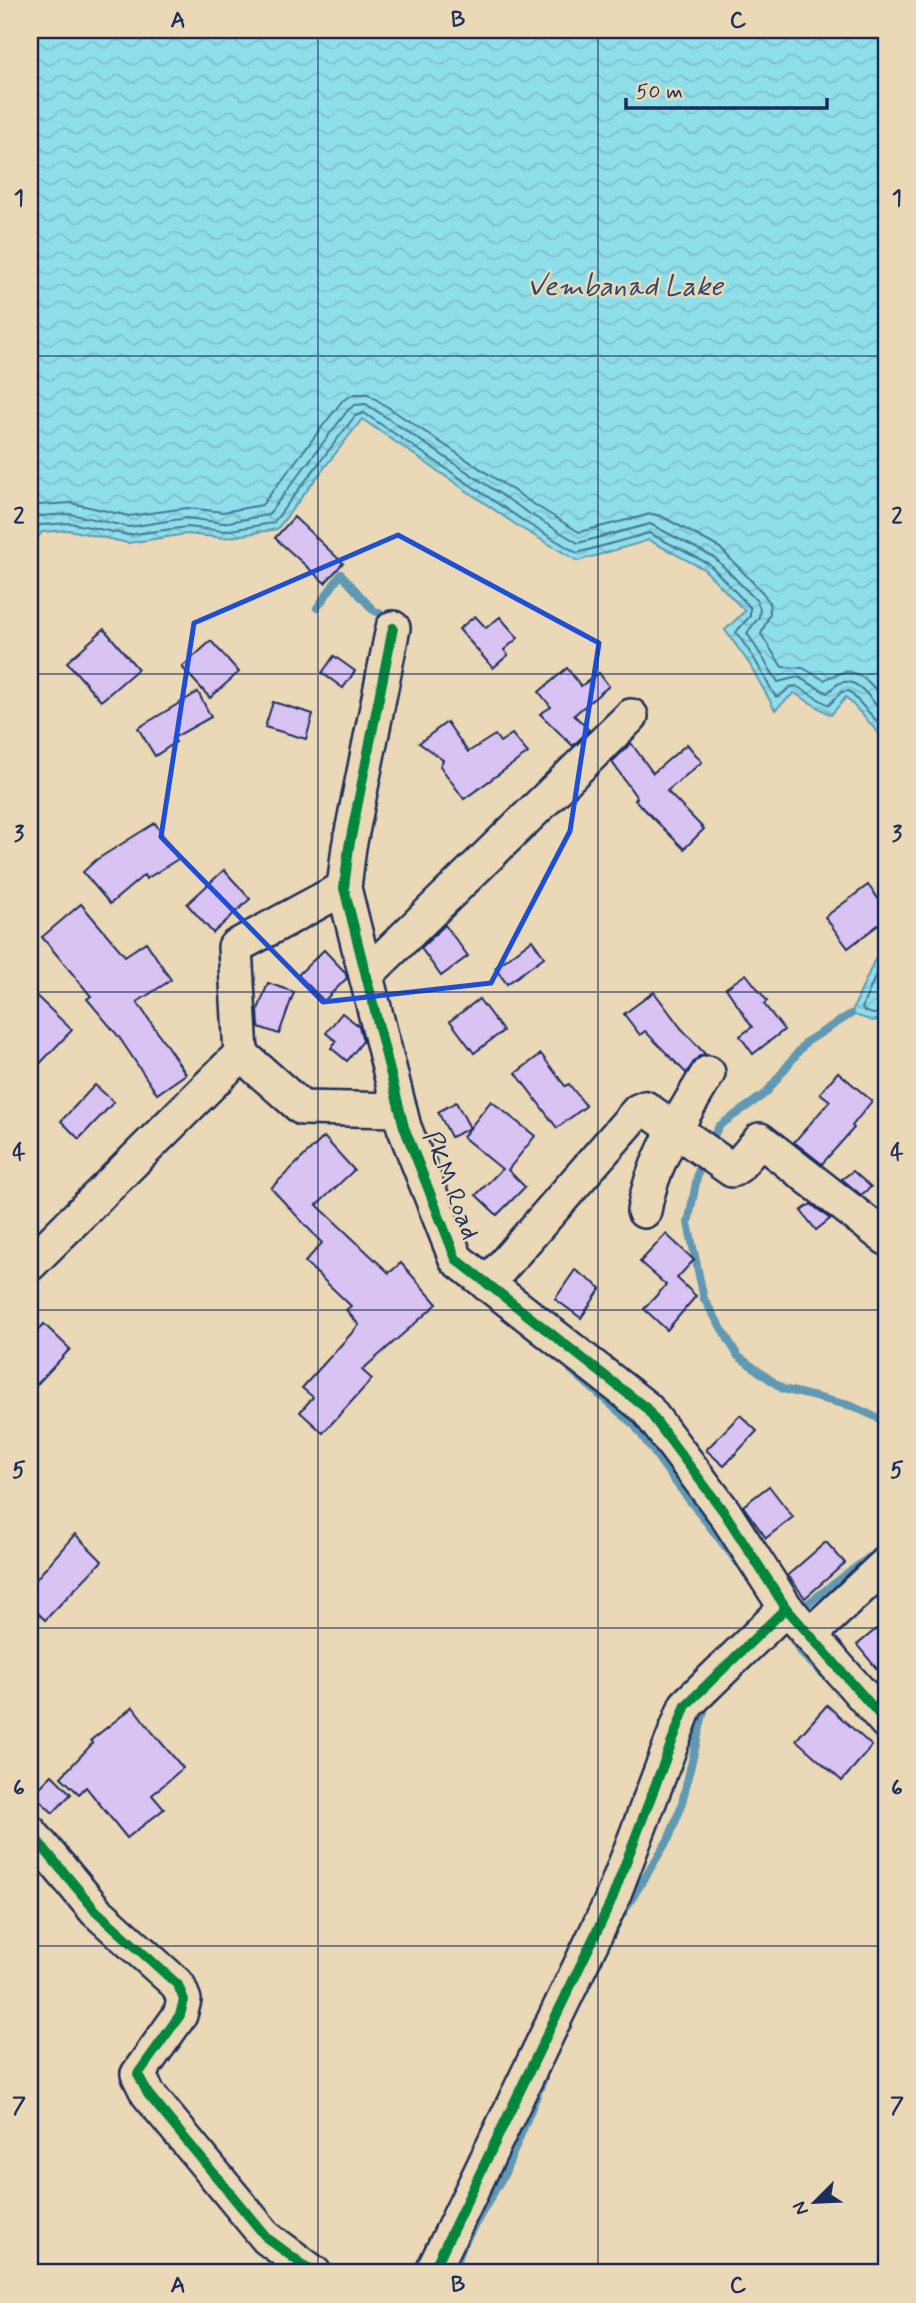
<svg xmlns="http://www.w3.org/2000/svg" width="916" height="2303" viewBox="0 0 916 2303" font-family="Mynerve,sans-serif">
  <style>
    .water { fill: url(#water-waves); stroke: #6199b3; stroke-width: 2 }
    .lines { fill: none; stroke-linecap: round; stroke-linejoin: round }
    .shore { stroke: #497596; stroke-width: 2 }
    .stream { stroke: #6199b3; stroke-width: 8 }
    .building { fill: #d9c3f3; stroke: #1b2f5e; stroke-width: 2 }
    .minor-casing { stroke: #1b2f5e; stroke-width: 38 }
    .minor { stroke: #ebd8b6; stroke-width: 33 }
    .cycleway-casing { stroke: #ebd8b6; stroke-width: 15 }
    .cycleway { stroke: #00873e; stroke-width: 10 }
    .marked { fill: none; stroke: #1d4ed8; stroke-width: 5; stroke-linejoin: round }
    .grid { fill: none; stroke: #1b2f5e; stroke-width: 2; stroke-opacity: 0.55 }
    .labels { text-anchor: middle; stroke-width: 5; stroke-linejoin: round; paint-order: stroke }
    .street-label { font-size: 26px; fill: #1b2f5e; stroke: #ebd8b6 }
    .water-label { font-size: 28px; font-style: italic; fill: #2c4973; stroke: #ebd8b6 }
    .neatline { fill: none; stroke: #1b2f5e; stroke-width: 2.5 }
    .grid-label { font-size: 23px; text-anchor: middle; font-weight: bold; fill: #1b2f5e }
  </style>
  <defs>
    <pattern id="water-waves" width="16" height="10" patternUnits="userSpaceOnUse" patternTransform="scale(1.75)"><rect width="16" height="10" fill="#8fdfeb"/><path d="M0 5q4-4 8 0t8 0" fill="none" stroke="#7bc0cc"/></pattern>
  </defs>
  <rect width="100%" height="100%" fill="#ebd8b6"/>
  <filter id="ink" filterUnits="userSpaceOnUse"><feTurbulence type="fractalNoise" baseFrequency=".0143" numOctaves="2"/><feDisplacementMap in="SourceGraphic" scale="14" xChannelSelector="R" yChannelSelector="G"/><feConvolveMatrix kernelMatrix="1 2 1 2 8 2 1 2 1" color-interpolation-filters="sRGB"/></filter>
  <g filter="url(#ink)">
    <g class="water">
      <path d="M30,30H886V741L846,697L831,715L794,693L775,710L749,663L725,630L745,611L704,569L649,540L578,561L521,528L362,419L277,529L224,538L187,534L128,543L69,530L42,532L30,548Z"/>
      <path d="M886,947V1018L873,1021L851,1014L874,961Z"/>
    </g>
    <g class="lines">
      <g class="shore">
        <path d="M30,509L39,505L71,503L129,516L187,508L223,512L262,505L342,401L354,394H368L535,505L579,532L651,514L661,516L720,548L763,593L769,602L770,613L761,634L782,667L803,668L824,680C856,661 866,679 886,702"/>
        <path d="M30,522L39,516L70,514L129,527L187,518L223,523L268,515L348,410L355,405L366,404L530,514L578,543L650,524L715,558L757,601L760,609L759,617L747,633L778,682L798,677L827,693C831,690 835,685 840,683C858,675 876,706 886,718"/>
        <path d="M30,536L40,525L70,523L128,535L187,527L224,531L273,523L355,416L364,413L525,522L577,553L649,533L709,564L750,607V616L736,632L755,660L775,696L779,697L790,687L796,686L829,705L841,692L849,691L886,731"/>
        <path d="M886,957L880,965L862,1008L864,1011L873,1014L886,1012"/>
      </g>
      <g class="stream">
        <path d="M317,608L341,574L373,610L381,614L383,625"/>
        <path d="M709,1145L719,1126L766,1093L806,1042L851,1014"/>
        <path d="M704,1157L699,1168L688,1223L704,1299L738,1356L783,1389L852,1406L886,1422"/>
        <path d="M571,1370L635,1426L673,1479L738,1563"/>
        <path d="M798,1611L872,1555L886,1541"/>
        <path d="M790,1636L803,1655L823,1674"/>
        <path d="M622,1915L669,1838L681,1807L705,1706L709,1702"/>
        <path d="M452,2273L465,2242L505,2173L544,2078"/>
      </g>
    </g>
    <g class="building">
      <path d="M294,517L343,563L325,583L275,538Z"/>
      <path d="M475,616L486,628L500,617L518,638L504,650L508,655L493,668L459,629Z"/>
      <path d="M104,629L138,669L101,701L67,662Z"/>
      <path d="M211,641L239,672L210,698L182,667Z"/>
      <path d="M334,656L355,671L343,688L322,673Z"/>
      <path d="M567,668L581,686L599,673L609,686L574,715L589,730L573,746L540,714L551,707L539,692Z"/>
      <path d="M198,692L211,717L173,738L176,742L155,756L138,728Z"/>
      <path d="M273,702L313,714L306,739L265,727Z"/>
      <path d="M447,722L468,752L495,735L500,742L512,734L528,753L464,799L440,766L443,760L419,743Z"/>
      <path d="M631,743L653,773L687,744L702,762L667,791L704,829L684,849L635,800L637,798L612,762Z"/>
      <path d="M155,823L178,859L146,879L144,875L110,904L83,872L96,860Z"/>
      <path d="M224,870L250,899L213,933L187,904Z"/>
      <path d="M868,885L886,909V919L848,948L825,917Z"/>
      <path d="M81,904L125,956L146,942L171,980L137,1002L186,1074L157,1094L119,1037L87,999L91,996L42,937Z"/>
      <path d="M445,925L468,956L441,976L421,948Z"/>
      <path d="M532,940L544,957L507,984L495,968Z"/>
      <path d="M324,950L345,972L347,978L324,1001L298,975Z"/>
      <path d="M746,974L767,1001L764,1004L784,1030L753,1054L740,1036L752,1027L726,988Z"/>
      <path d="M268,983L294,992L279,1034L259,1027L258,1010Z"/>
      <path d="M30,990L72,1030L30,1074Z"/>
      <path d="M654,992L681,1028L705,1054L698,1057L686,1073L645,1031L640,1035L624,1014Z"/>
      <path d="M479,999L503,1031L474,1053L450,1021Z"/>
      <path d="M342,1013L359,1026L363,1041L347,1061L331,1048L336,1041L326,1033Z"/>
      <path d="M541,1054L565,1086L569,1084L586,1106L557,1128L516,1073Z"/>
      <path d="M838,1072L872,1101L852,1126L854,1128L822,1164L794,1142L830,1101L820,1093Z"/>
      <path d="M95,1085L114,1102L79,1139L61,1121Z"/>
      <path d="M491,1101L535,1136L508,1170L525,1187L497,1215L476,1195L502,1169L463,1137Z"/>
      <path d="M456,1102L470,1128L451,1137L438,1112Z"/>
      <path d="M324,1137L354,1170L317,1205L389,1273L401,1263L437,1304L362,1370L372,1379L323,1433L300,1412L313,1397L302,1388L359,1325L346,1310L351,1306L305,1262L322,1243L271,1188Z"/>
      <path d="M853,1171L871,1187L861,1195L842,1179Z"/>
      <path d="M811,1204L830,1219L816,1230L801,1211Z"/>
      <path d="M666,1234L694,1260L677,1278L696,1296L667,1330L644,1309L666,1285L640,1262Z"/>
      <path d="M575,1270L601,1288L581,1318L555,1299Z"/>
      <path d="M44,1324L70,1349L30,1392V1339Z"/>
      <path d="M740,1415L757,1431L724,1466L706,1450Z"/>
      <path d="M769,1486L793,1517L766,1538L743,1506Z"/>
      <path d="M75,1534L102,1561L45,1620L30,1605V1586Z"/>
      <path d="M826,1542L845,1563L805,1598L788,1575Z"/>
      <path d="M886,1621V1680L857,1645Z"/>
      <path d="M827,1705L872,1746L842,1781L796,1740Z"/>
      <path d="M133,1707L153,1733L183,1768L152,1795L164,1809L127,1838L86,1787L79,1794L61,1777L93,1743L91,1740Z"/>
      <path d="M52,1775L71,1794L53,1813L33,1794Z"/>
    </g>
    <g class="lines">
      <defs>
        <g id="minor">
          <path d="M393,628L349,847L344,888L404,1127L456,1259L646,1408L724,1512L786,1608L886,1722"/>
          <path d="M366,975L631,716"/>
          <path d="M241,1054L235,947L344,888"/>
          <path d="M644,1211C652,1161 683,1116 708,1073"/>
          <path d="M30,1264L241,1054L302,1108L400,1110"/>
          <path d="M487,1284L638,1111L645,1108L732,1170L738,1166L760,1140L886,1238"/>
          <path d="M810,1635L886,1564"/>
          <path d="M30,1832L96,1911L178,1985L184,2000L180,2015L138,2074L148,2094L267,2238L314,2273"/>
          <path d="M432,2273L610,1904L686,1705L786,1608"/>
        </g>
      </defs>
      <use href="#minor" class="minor-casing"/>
      <use href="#minor" class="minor"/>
      <defs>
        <g id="cycleway">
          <path d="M393,628L349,847L344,888L404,1127L456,1259L646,1408L724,1512L786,1608L886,1722"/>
          <path d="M30,1832L96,1911L178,1985L184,2000L180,2015L138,2074L148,2094L267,2238L314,2273"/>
          <path d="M432,2273L610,1904L686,1705L786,1608"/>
        </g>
      </defs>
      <use href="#cycleway" class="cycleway-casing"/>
      <use href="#cycleway" class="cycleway"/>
    </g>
  </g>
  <path class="marked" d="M398,535L599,643L570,831L491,983L323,1002L161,837L194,623Z"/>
  <path class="grid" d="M318,30V2273M598,30V2273M30,356H886M30,674H886M30,992H886M30,1310H886M30,1628H886M30,1946H886"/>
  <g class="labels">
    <g class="street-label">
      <text transform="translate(452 1185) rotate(69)" y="9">PKM Road</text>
    </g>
    <g class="water-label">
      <text x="625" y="295">Vembanad Lake</text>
    </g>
  </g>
  <rect width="916" height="2303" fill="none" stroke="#ebd8b6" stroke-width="77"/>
  <g transform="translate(815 2202) rotate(246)" stroke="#ebd8b6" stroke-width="5" paint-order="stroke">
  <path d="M0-5L12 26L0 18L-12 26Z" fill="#1b2f5e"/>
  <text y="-10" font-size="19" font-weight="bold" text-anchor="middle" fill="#1b2f5e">N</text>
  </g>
  <path d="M626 98v10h201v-10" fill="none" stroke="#1b2f5e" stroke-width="3.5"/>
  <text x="636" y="98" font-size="21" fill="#1b2f5e" stroke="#ebd8b6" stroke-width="5" paint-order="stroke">50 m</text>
  <rect x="38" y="38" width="840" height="2226" class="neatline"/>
  <g class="grid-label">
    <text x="178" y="27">A</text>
    <text x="458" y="27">B</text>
    <text x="738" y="27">C</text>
    <text x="19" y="205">1</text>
    <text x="897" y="205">1</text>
    <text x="19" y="523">2</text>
    <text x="897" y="523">2</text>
    <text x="19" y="841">3</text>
    <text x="897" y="841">3</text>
    <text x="19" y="1159">4</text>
    <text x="897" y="1159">4</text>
    <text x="19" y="1477">5</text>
    <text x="897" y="1477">5</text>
    <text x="19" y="1795">6</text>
    <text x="897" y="1795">6</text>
    <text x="19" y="2113">7</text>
    <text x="897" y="2113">7</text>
    <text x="178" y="2292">A</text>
    <text x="458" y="2292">B</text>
    <text x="738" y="2292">C</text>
  </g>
</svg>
